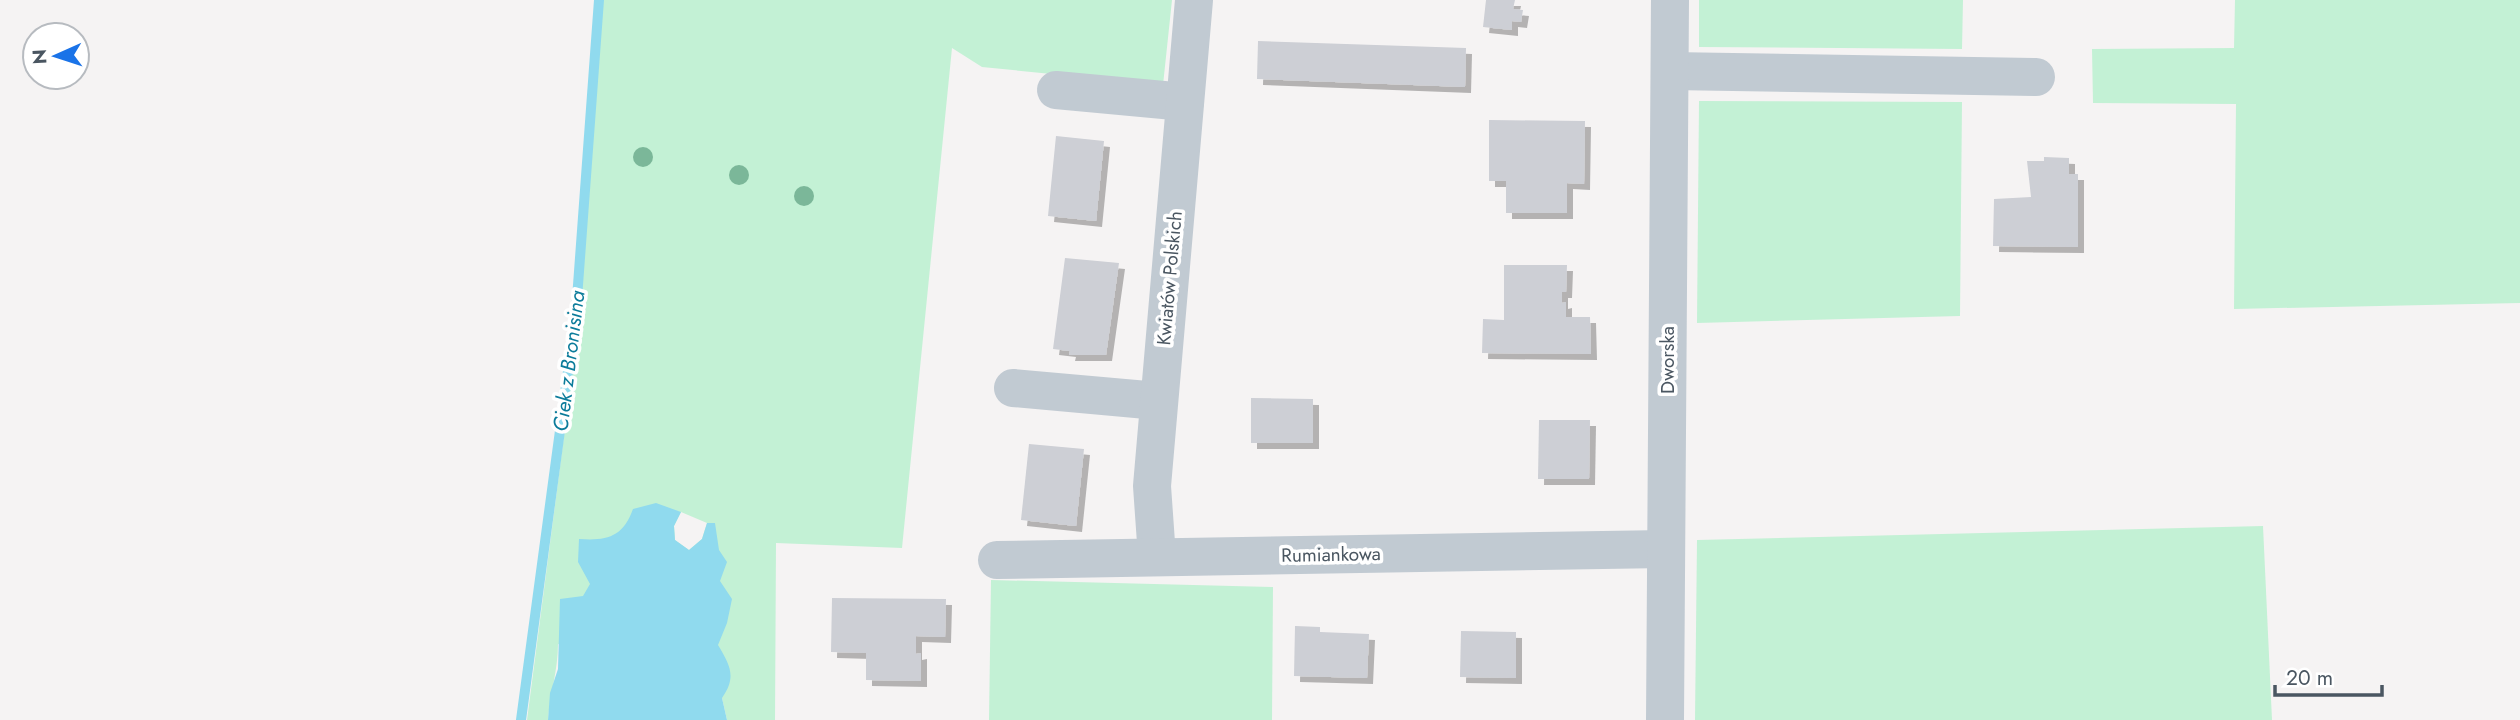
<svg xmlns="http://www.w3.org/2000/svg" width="2520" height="720" viewBox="0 0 2520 720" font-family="Jost,sans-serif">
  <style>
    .green { fill: #c3f1d5; fill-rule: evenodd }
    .water { fill: #90daee }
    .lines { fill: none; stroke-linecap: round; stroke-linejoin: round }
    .stream { stroke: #90daee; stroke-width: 10 }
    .building { fill: #cdcfd5; filter: url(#shadow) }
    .street { stroke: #c1cad2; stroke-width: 38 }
    .tree { fill: #7bb799 }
    .labels { text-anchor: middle; stroke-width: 7; stroke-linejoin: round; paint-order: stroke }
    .street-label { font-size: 19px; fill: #4a5661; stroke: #fff }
    .water-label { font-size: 21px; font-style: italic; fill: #0c7c9b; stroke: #fff }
  </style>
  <defs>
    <filter id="shadow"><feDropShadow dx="6" dy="6" stdDeviation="0" flood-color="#0004"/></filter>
  </defs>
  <rect width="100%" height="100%" fill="#f5f3f3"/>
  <g class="green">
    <path d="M603,0H1172L1163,85L982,67L952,48L902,548L776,543L775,720H727L722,698L558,644C558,670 550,694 548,720H527L576,344ZM681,512L707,523L702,539L689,550L675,540L674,526Z"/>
    <path d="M1699,0H1963L1962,49L1699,47Z"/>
    <path d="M2235,0H2520V303L2234,309L2236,104L2093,103L2092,49L2234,48Z"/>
    <path d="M1699,101L1962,102L1960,316L1697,323Z"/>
    <path d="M2263,526L2272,720H1695L1697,540Z"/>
    <path d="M991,580L1273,587L1272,720H989Z"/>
  </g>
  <path class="water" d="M656,503L681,512L674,526L675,540L689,550L702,539L707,523H715L719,550L727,562L720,581L732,599L727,623L718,645C730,665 737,677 722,698L727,720H548L550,693L558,669L560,599L583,596L590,584L578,562L579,539C607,541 623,537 633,509Z"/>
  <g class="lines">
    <path class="stream" d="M521,720L576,312L599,0"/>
  </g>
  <g class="building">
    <path d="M1486,0H1515L1513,9L1523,10L1521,22L1512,21V30L1483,27Z"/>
    <path d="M1258,41L1466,48L1465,87L1257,79Z"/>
    <path d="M1489,120L1585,121L1584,184L1567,183V213H1506V181H1489Z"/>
    <path d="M1056,136L1104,141L1096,221L1048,216Z"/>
    <path d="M2044,157L2069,158V174H2078V247L1993,246L1994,199L2031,197L2027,161H2044Z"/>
    <path d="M1065,258L1119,263L1106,355H1069L1070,351L1053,349Z"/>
    <path d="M1504,265H1567L1566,292H1562V303L1566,302V317H1590L1591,354L1482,353L1483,319L1504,320Z"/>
    <path d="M1251,398L1313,399V443H1251Z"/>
    <path d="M1539,420H1590L1589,479H1538Z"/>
    <path d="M1029,444L1084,449L1076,526L1021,520Z"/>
    <path d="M832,598L946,599L945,637L916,636V654L921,653V681L866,680V653L831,652Z"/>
    <path d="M1295,626L1320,627V632L1369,634L1367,678L1294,676Z"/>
    <path d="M1461,631L1516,632V678L1460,677Z"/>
  </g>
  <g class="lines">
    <g class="street">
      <path d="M1670,71L2036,77"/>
      <path d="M1056,90L1185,102"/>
      <path d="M1013,388L1158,401"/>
      <path d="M1157,557L1152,486L1194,0"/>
      <path d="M997,560L1666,549"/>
      <path d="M1665,720L1670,0"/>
    </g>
  </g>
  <g class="tree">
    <circle cx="643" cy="157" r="10"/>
    <circle cx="739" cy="175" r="10"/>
    <circle cx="804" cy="196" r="10"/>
  </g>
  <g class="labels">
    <g class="street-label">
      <text transform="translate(1169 278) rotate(-85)" y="7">Kwiatów Polskich</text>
      <text transform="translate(1667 360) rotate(-90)" y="7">Dworska</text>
      <text transform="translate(1331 554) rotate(-1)" y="7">Rumiankowa</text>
    </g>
    <g class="water-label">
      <text transform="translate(569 361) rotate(-83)" y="7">Ciek z Bronisina</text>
    </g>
  </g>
  <g transform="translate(56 56) rotate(267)"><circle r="33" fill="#ffffff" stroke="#b7bbc0" stroke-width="2"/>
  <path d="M0-5L12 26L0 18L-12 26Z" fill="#1a73e8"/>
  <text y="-10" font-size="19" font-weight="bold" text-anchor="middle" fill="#4a5661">N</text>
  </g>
  <path d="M2275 685v10h107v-10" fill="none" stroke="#4a5661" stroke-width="3.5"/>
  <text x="2286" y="685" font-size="21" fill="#4a5661" stroke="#ffffff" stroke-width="5" paint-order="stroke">20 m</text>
</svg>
